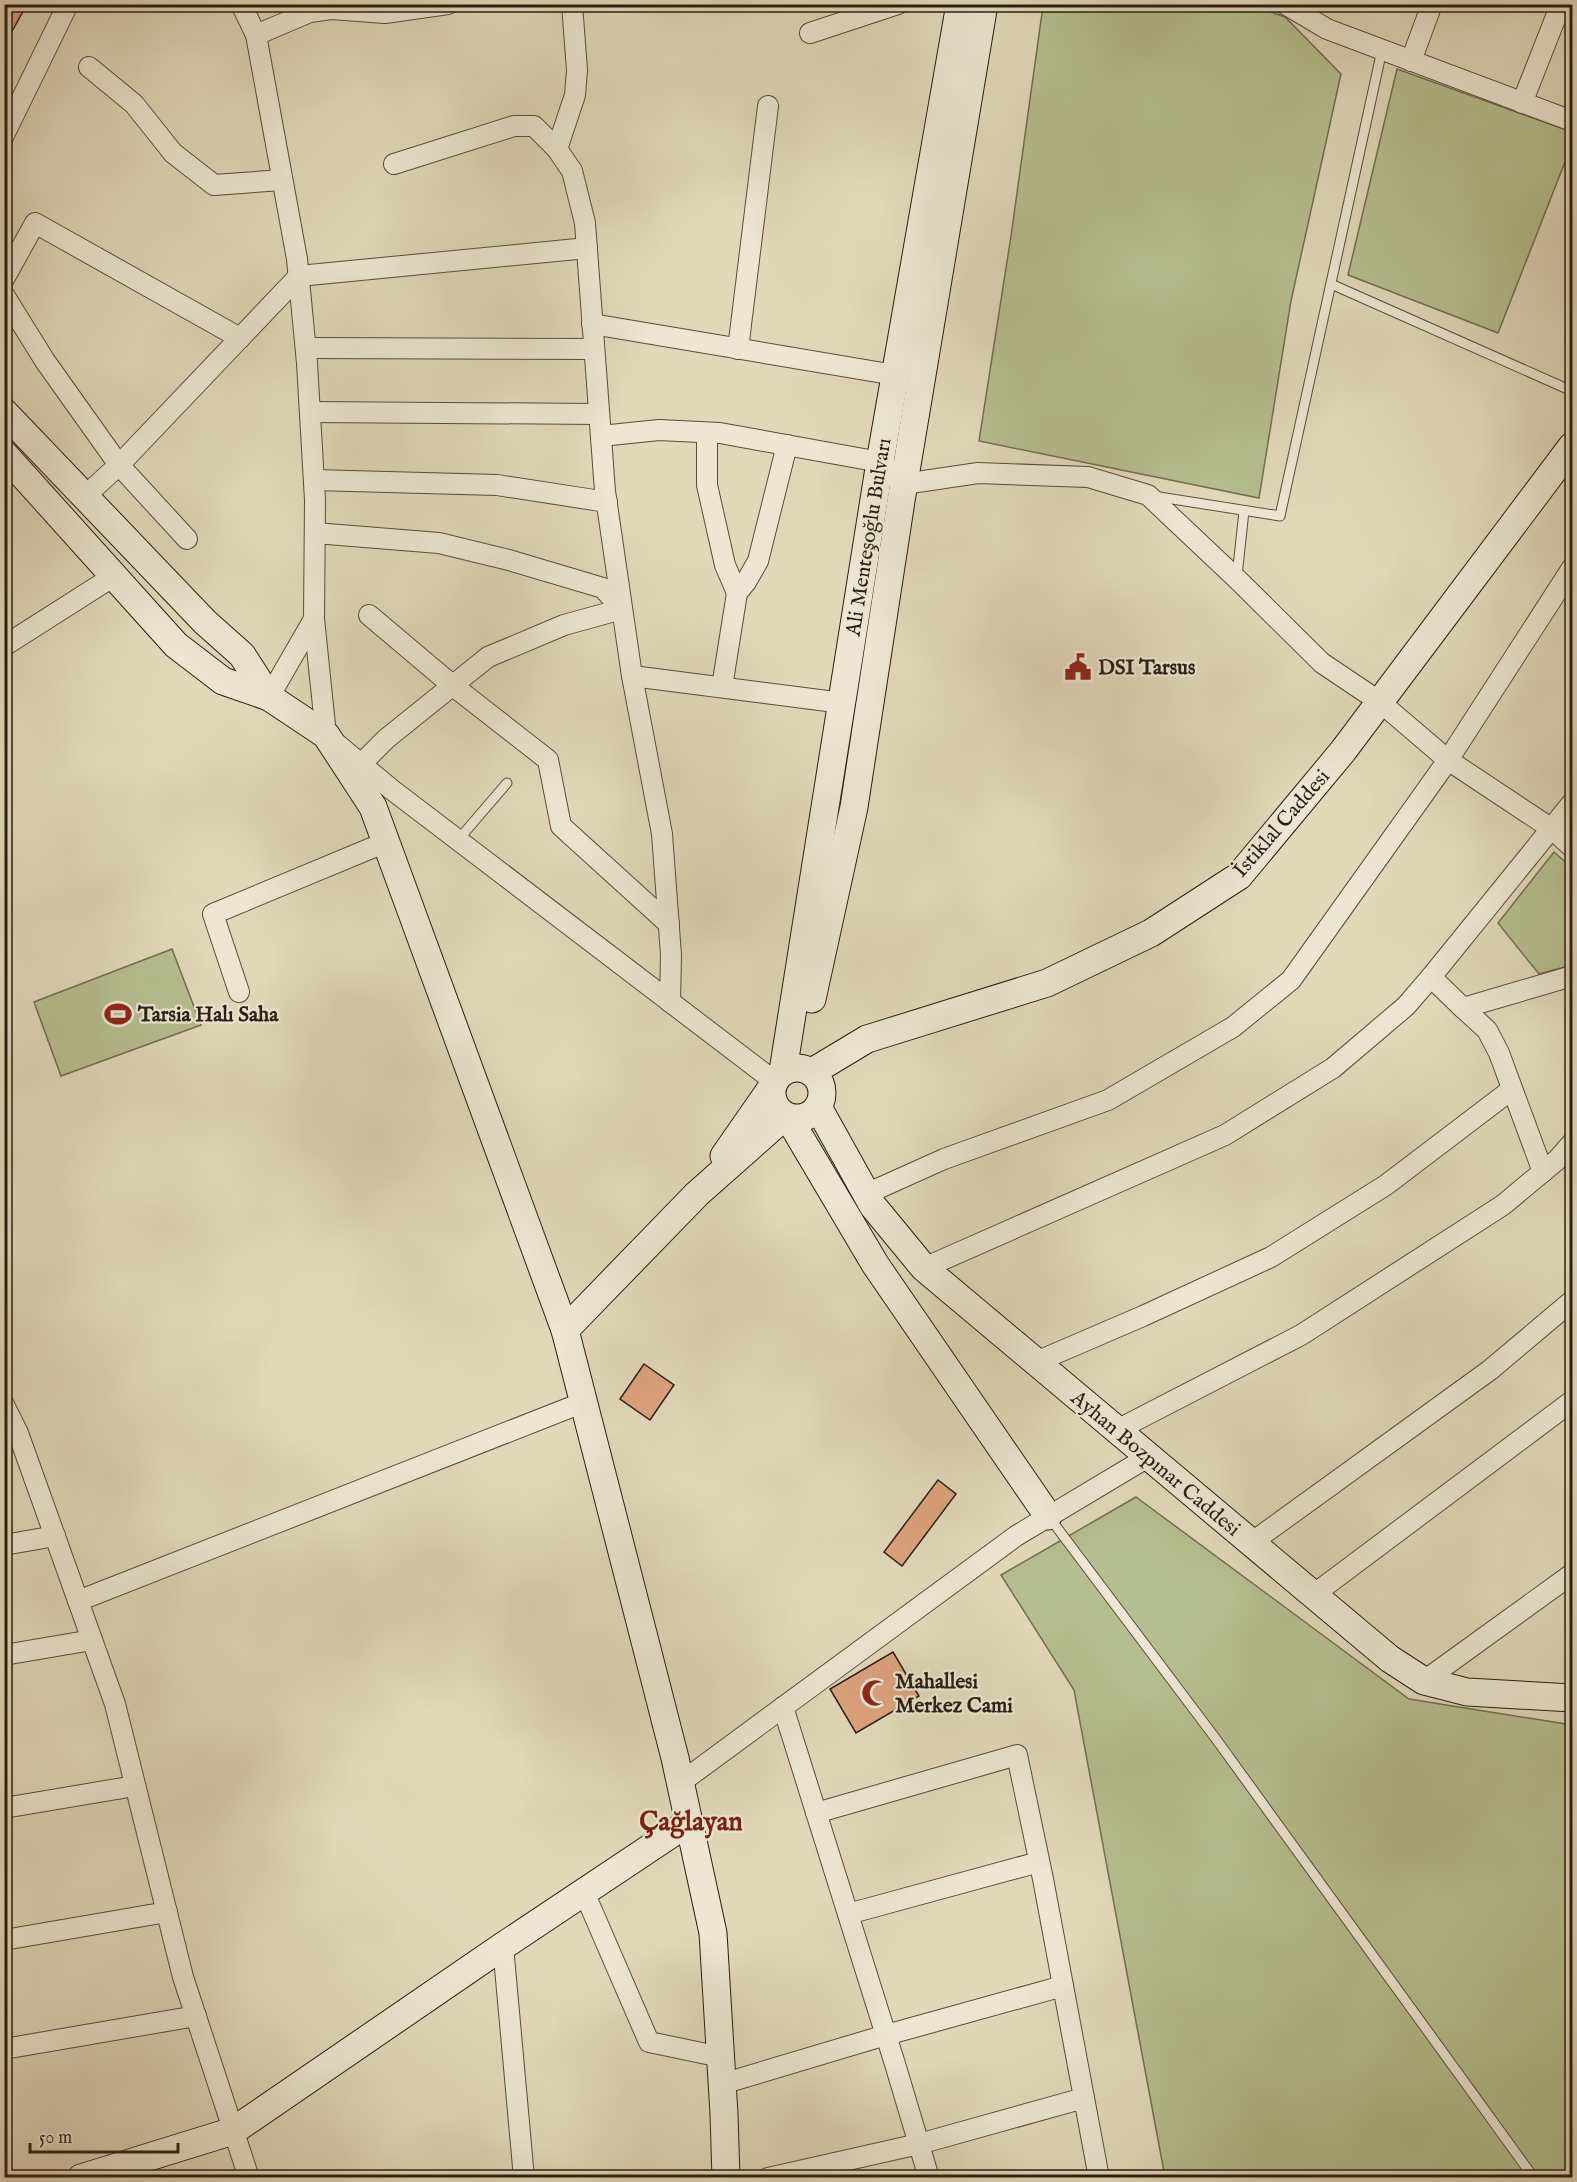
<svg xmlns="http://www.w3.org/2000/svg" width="1577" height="2182" viewBox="0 0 1577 2182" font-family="'IM FELL English',serif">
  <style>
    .green { fill: #b5be8e; stroke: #706e50; stroke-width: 1.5 }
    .building { fill: #dca37e; stroke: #2a1e13; stroke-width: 1.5 }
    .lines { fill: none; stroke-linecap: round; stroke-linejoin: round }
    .lane-casing { stroke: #584c3d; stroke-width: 11 }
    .street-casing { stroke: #584c3d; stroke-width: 22 }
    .secondary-casing { stroke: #2a1e13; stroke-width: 29 }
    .lane { stroke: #ece6d2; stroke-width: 9 }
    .street { stroke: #ece6d2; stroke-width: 20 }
    .secondary { stroke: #ece6d2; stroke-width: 27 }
    .labels { text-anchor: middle; stroke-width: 4.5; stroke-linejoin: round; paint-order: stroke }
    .street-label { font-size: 21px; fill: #2a1e13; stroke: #ece6d2 }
    .poi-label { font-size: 21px; font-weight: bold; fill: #2a1e13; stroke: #ece6d2; text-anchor: start }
    .district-label { font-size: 27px; font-weight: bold; fill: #7a1f14; stroke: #ece6d2 }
  </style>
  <rect width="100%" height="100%" fill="#e1d8ba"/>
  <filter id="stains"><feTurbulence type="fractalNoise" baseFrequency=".00333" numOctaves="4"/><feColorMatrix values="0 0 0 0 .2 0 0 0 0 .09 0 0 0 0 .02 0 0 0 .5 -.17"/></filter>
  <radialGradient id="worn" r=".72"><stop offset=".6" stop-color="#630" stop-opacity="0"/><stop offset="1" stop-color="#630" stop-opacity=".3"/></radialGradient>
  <g class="green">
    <path d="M1249,4L1285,17L1341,74L1291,301L1259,498L979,441L1011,236L1042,13L1046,5Z"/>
    <path d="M1397,69L1572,132V144L1498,333L1348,275Z"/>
    <path d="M1554,852L1572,868V965L1539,974L1498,923Z"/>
    <path d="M172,949L201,1025L61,1076L34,1002Z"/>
    <path d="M1136,1497L1409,1699L1572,1725V2177H1165L1074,1690L1001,1575Z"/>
  </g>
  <g class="building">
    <path d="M4,4H27L4,46Z"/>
    <path d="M644,1364L674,1385L650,1420L620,1399Z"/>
    <path d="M938,1480L956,1494L902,1566L884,1552Z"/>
    <path d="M893,1652L919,1696L856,1733L830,1689Z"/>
  </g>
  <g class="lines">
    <defs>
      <g id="lane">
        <path d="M1331,284L1572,391"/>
        <path d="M1153,496L1280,516L1382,50"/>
        <path d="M1237,576L1244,511"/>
        <path d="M458,840L507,783"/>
        <path d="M1049,1517L1216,1739L1534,2178"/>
      </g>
      <g id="street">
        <path d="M241,4L256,35L297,259L307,363L315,500L314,619L326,735L391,789L774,1081"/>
        <path d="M1285,4L1327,29L1572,121"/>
        <path d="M810,33L898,4"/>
        <path d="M256,35L310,12L331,9L385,13L448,4"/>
        <path d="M1411,61L1432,4"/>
        <path d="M89,67L134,104L173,153L214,185L282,180"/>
        <path d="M1522,103L1561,4"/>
        <path d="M4,135L68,4"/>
        <path d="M557,149L575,95L577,70L572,4"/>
        <path d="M394,164L514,126H534L557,149L572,171L585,223L605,491L632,676L662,834L671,955L670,1002"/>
        <path d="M4,279L35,223L240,338"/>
        <path d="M4,295L45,361L119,465L187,539"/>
        <path d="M592,324L895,375"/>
        <path d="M306,348L594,349"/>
        <path d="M738,349L768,106"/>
        <path d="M310,412L599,414"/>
        <path d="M707,433V485L725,565L737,593"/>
        <path d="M601,436L659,430L720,433L880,462L904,484L978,473L1088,477L1148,495L1236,578L1322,663L1380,702L1448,760L1552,829L1572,847"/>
        <path d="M314,480L497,485L607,502"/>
        <path d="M84,497L119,465L299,276L587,248"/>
        <path d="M315,533L439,543L509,560L603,588L622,609L564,625L488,657L386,739L361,764"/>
        <path d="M369,615L452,685L548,760L561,826L669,924"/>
        <path d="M4,646L114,576"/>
        <path d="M632,676L843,703"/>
        <path d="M722,687L737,593L746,582L758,561L787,445"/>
        <path d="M269,697L314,619"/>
        <path d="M1431,977L1463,1008L1572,976"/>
        <path d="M239,992L213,914L386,842"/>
        <path d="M1463,1008L1487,1030L1499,1053L1543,1172"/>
        <path d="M866,1194L944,1159L1108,1100L1233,1027L1291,980L1448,760L1572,568"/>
        <path d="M924,1268L1225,1135L1333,1068L1406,1006L1431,977L1572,803"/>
        <path d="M1036,1362L1143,1316L1271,1257L1386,1185L1511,1090"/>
        <path d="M4,1405L18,1433L115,1704L183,1977L249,2178"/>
        <path d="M1117,1430L1301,1335L1503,1205L1557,1160L1572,1143"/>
        <path d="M1251,1543L1490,1370L1572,1301"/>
        <path d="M4,1545L55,1536"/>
        <path d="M1313,1595L1572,1401"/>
        <path d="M78,1601L584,1402"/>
        <path d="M4,1655L92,1640"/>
        <path d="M1424,1681L1572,1574"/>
        <path d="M783,1707L895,2064L929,2178"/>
        <path d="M680,1783L1016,1536L1148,1457"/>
        <path d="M4,1808L135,1786"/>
        <path d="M816,1813L1017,1755L1043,1879L1099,2178"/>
        <path d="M584,1892L649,2042L721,2057"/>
        <path d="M848,1914L1039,1862"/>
        <path d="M4,1940L167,1912"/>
        <path d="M503,1946L524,2178"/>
        <path d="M4,2049L196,2016"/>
        <path d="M722,2084L886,2035L1063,1986"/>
        <path d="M768,2178L919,2144L1084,2098"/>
      </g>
      <g id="secondary">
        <path d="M4,412L205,622L242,655L269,697L326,735L373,807L565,1330L675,1758L713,1933L724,2114L726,2178"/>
        <path d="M4,454L176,645L223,681L269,697"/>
        <path d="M812,999L854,807L901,501L984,4"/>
        <circle cx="797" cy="1093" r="25"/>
        <path d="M783,1071L880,462L960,4"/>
        <path d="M812,1072L867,1039L1047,983L1151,933L1239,876L1343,751L1572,446"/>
        <path d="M818,1107L873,1206L924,1268L1390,1659L1424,1681L1467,1692L1572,1698"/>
        <path d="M788,1117L875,1264L1048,1516"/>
        <path d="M724,1156L772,1087"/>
        <path d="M565,1330L697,1194L785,1116"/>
        <path d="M81,2178L233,2131L503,1946L689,1822"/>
      </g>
    </defs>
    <use href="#lane" class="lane-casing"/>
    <use href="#street" class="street-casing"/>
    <use href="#secondary" class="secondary-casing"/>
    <use href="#lane" class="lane"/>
    <use href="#street" class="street"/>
    <use href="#secondary" class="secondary"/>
  </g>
  <defs>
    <symbol id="civic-bare" viewBox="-9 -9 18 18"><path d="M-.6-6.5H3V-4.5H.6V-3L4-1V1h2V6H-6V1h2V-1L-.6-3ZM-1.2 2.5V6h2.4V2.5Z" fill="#8f2418" stroke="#ece6d2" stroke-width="2.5" paint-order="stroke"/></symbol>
    <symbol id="stadium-bare" viewBox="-9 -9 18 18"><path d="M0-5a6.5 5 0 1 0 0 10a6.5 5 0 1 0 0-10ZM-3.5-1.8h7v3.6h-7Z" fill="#8f2418" stroke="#ece6d2" stroke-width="2.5" paint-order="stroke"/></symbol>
    <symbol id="mosque-bare" viewBox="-9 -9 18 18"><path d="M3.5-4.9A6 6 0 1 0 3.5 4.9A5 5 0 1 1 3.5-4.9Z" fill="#8f2418" stroke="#ece6d2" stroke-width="2.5" paint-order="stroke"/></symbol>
  </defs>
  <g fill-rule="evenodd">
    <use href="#civic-bare" x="1059" y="648" width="38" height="38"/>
    <use href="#stadium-bare" x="99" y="995" width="38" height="38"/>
    <use href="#mosque-bare" x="856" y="1674" width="38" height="38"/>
  </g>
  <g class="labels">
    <g class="street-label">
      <text transform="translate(868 537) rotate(-81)" y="7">Ali Menteşoğlu Bulvarı</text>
      <text transform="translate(1281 823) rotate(-49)" y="7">İstiklal Caddesi</text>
      <text transform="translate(1156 1463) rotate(40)" y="7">Ayhan Bozpınar Caddesi</text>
    </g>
    <g class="poi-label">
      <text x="1098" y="674">DSI Tarsus</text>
      <text x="138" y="1021">Tarsia Halı Saha</text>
      <text x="895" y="1688">Mahallesi<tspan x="895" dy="24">Merkez Cami</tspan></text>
    </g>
    <g class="district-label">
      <text x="691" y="1830">Çağlayan</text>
    </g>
  </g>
  <rect width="1577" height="2182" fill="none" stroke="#e1d8ba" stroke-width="24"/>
  <rect x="6" y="6" width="1565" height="2170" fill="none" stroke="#2a1e13" stroke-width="3"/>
  <rect x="12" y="12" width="1553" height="2158" fill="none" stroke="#2a1e13" stroke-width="1.5"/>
  <path d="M30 2143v9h148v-9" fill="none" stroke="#2a1e13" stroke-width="3"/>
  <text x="39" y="2143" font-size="18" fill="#2a1e13" stroke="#ece6d2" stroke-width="4.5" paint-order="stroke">50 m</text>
  <rect width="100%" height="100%" filter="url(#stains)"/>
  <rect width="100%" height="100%" fill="url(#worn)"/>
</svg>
